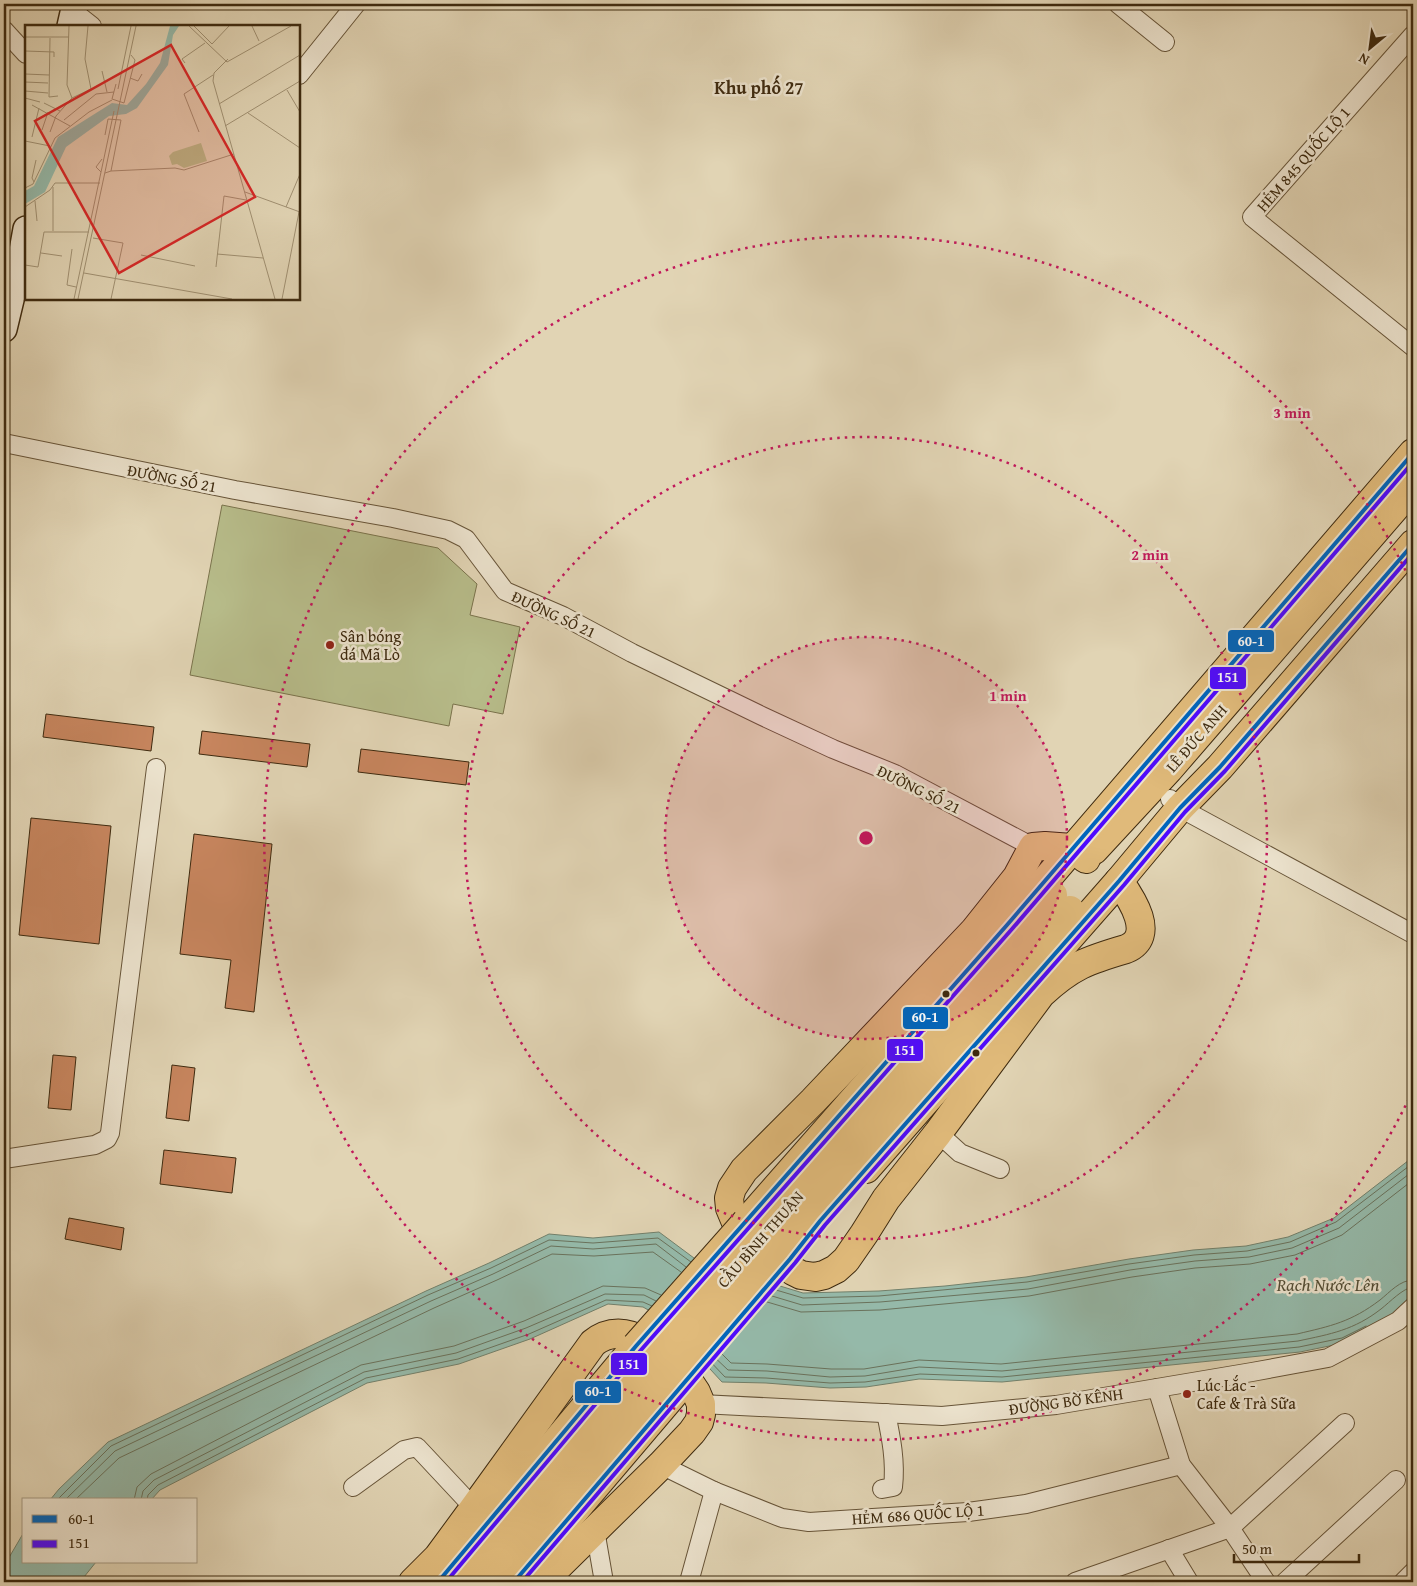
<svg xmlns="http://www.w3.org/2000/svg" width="1417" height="1586" viewBox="0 0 1417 1586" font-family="'Gentium Book Plus',serif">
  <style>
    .green { fill: #b7bc8a; stroke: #7a734c }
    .water { fill: #95b9a9; stroke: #72806b }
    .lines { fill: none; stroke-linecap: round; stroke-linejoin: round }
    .shore { stroke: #6a725c; stroke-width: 1 }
    .building { fill: #c7855e; stroke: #3e2a0f }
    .street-casing { stroke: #675438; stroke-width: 20 }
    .secondary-casing { stroke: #3e2a0f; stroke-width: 28 }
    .highway-casing { stroke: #3e2a0f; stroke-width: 30 }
    .street { stroke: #ece3ce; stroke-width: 18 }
    .secondary { stroke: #ece3ce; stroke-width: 25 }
    .highway { stroke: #e0ba7a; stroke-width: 28 }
    .highway-bridge-casing { stroke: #3e2a0f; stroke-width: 30; stroke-linecap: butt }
    .highway-bridge { stroke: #e0ba7a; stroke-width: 28 }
    .bus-1-casing { stroke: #ece3ce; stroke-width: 8 }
    .bus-2-casing { stroke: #ece3ce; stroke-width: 8 }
    .bus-1 { stroke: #0065bd; stroke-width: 4 }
    .bus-2 { stroke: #4f0aff; stroke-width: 4 }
    .ring { fill: none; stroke: #c2185b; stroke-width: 2.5; stroke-dasharray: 2.5 5 }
    .poi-dot { fill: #8f2418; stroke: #ece3ce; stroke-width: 2 }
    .bus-dot { fill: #3e2a0f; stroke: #ece3ce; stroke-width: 2 }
    .labels { text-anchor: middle; stroke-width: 5; stroke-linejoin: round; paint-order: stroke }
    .street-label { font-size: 16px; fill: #3e2a0f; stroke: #ece3ce }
    .poi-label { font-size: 16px; fill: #3e2a0f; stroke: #ece3ce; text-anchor: start }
    .neighbourhood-label { font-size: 18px; font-weight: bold; fill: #3e2a0f; stroke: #ece3ce }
    .water-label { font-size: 18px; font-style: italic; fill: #544e36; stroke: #ece3ce }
    .inset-road { fill: none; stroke: #a09072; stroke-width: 1 }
    .view { fill: #d62828; fill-opacity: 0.15; stroke: #d62828; stroke-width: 2.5 }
    .inset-edge { fill: none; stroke: #3e2a0f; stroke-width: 2.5 }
    .centre { fill: #c2185b; stroke: #ece3ce; stroke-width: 2.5 }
    .ring-label { font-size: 15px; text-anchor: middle; font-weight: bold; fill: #c2185b; stroke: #ece3ce; stroke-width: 5; stroke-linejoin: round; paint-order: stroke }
    .line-badge { stroke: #ece3ce; stroke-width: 2 }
    .badge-label { font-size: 14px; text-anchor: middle; font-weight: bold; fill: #fff }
  </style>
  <rect width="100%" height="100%" fill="#e1d4b4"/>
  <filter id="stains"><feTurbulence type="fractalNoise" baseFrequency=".004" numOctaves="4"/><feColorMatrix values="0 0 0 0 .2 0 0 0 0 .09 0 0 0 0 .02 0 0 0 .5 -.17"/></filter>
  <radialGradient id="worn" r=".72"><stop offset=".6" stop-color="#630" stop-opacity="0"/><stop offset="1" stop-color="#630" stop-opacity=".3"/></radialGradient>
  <path class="green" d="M222,505L438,548L477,584L470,615L520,627L503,714L453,704L449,726L190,675Z"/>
  <g class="water">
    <path d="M1413,1157V1297L1375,1328L1344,1343L1300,1352L1002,1382L919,1379L866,1387L830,1388L766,1383L722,1382L664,1319L643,1307L608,1304L530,1339L459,1364L367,1383L160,1490L151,1500H50L59,1489L108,1442L426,1291L489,1263L549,1234L593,1238L659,1232L698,1261L803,1293L879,1291L945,1286L1026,1277L1129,1259L1193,1250L1246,1246L1288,1237L1334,1218Z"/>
    <path d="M24,1532V1562H96L80,1582H4V1566Z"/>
  </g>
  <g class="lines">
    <g class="shore">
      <path d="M766,1287L803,1298L879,1296L1027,1282L1129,1264L1194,1255L1247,1251L1290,1242L1336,1222L1413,1163"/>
      <path d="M762,1293L802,1305L880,1302L1028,1289L1130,1270L1195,1261L1249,1257L1292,1248L1339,1228L1413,1171"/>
      <path d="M757,1299L801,1312L880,1310L1029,1296L1132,1277L1195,1268L1250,1264L1295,1255L1342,1235L1413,1180"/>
      <path d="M715,1347L731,1363L767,1364L831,1369H864L919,1360L1001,1364L1297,1334C1331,1326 1351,1322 1380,1300C1390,1292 1400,1280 1413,1280"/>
      <path d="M710,1353L728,1370L767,1371L830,1377L865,1376L919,1367L1002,1371L1298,1341C1331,1334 1354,1330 1381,1309C1390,1302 1403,1288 1413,1287"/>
      <path d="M706,1357L725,1377L766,1378L830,1383L865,1382L920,1374L1002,1377L1299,1347L1342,1338L1366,1326"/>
      <path d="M57,1500L111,1446L428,1295L491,1268L549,1240L593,1243L658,1238L691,1262"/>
      <path d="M65,1500L115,1451L431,1301L493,1274L551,1246L593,1249L656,1244L686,1267"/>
      <path d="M75,1500L119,1458L434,1308L497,1280L552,1254L594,1256L653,1252L681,1272"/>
      <path d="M134,1500L137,1487L151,1474L361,1365L454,1346L524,1321L603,1286L645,1288L661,1295"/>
      <path d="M141,1500L143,1491L154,1480L364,1372L456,1353L526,1328L605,1294L644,1295L656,1301"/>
      <path d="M147,1500L148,1495L158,1485L366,1378L458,1359L529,1334L606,1300L643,1302L652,1306"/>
    </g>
  </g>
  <g class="building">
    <path d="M46,714L154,727L151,751L43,737Z"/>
    <path d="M202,731L310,744L307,767L199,754Z"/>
    <path d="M361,749L469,762L466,785L358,772Z"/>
    <path d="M31,818L111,826L99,944L19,935Z"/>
    <path d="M194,834L272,844L254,1012L225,1008L231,960L180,954Z"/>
    <path d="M53,1055L76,1057L71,1110L48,1108Z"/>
    <path d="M172,1065L195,1068L189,1121L166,1118Z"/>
    <path d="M164,1150L236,1158L232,1193L160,1184Z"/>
    <path d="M69,1218L124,1228L121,1250L65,1239Z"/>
  </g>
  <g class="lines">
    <defs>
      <g id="street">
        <path d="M1118,4L1165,42"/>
        <path d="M73,11L92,26"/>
        <path d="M4,30L26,54"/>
        <path d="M1413,35L1252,217L1413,347"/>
        <path d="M299,75L356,4"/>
        <path d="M4,443L235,490L393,518L448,530L466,539L505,591L563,616L632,653L762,716L833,749L895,774L1033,847"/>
        <path d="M1170,799L1180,808L1413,934"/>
        <path d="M938,1133L960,1153L1000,1169"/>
        <path d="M4,1159L95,1145L107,1139L110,1133L156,768"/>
        <path d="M1157,1388L1181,1465L1230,1528L1266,1582"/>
        <path d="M701,1404L942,1416L1056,1405L1252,1372L1328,1358L1398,1321L1413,1307"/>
        <path d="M661,1465L714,1491L782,1518L809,1522L968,1512L1026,1504L1181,1465"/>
        <path d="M353,1487L404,1450L417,1447L474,1508"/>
        <path d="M882,1489L893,1487C896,1462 891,1437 886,1413"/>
        <path d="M595,1530L604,1582"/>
        <path d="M1169,1549L1189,1582"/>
        <path d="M689,1582L714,1491"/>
        <path d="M1075,1582L1230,1528L1345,1423"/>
        <path d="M1285,1582L1396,1480"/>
        <path d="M1403,1582L1413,1572"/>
      </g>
      <g id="secondary">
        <path d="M70,26L75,4"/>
        <path d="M4,329L20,262L26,229"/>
      </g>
      <g id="highway">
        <path d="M1094,850L1169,769L1413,487"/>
        <path d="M1086,859L1072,848L1045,846L1033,847L1017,877L974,931L813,1101L744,1170L732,1188L729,1198L730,1208L735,1220L742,1229L750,1239L793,1271L801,1275L815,1277L824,1275L836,1269L846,1260L864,1234L886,1199L938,1133L1041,994C1071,966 1088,960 1126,949C1157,936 1131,898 1119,881"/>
        <path d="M866,1169L1119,881L1180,808L1220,767L1413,544"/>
        <path d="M746,1222L1007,925L1413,453"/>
        <path d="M456,1561L636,1346"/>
        <path d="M413,1582L438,1557L474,1508L593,1343C609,1330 627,1331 645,1342L690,1383L696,1392L701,1404V1414L699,1422L692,1432L661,1465L542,1582"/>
        <path d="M514,1582L684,1382"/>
      </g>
    </defs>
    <use href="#street" class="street-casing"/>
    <use href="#secondary" class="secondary-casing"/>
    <use href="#highway" class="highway-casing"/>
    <use href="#street" class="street"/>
    <use href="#secondary" class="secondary"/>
    <use href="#highway" class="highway"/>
    <defs>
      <g id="highway-bridge">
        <path d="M636,1346L746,1222"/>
        <path d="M466,1582L1053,895"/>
        <path d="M494,1582L1070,910"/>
      </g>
    </defs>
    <use href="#highway-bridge" class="highway-bridge-casing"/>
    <use href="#highway-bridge" class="highway-bridge"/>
    <defs>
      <g id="bus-1">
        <path d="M438,1582L636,1346L1007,925L1413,453"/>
        <path d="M514,1582L790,1259L820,1221L1119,881L1180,808L1220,767L1413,544"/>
      </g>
      <g id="bus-2">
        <path d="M446,1582L641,1350L1012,929L1413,462"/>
        <path d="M522,1582L795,1263L825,1225L1124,885L1185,812L1225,771L1413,553"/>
      </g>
    </defs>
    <use href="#bus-1" class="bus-1-casing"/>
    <use href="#bus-2" class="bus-2-casing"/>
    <use href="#bus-1" class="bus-1"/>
    <use href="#bus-2" class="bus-2"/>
  </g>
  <circle cx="866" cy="838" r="201" fill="#c2185b" fill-opacity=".12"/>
  <g class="ring">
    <circle cx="866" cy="838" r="201"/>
    <circle cx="866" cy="838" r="401"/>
    <path d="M1412 1092A602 602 0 1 1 1412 584"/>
  </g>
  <g class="poi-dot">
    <circle cx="330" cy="645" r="5"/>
    <circle cx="1187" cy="1394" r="5"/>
  </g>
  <g class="bus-dot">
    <circle cx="946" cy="994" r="4.5"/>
    <circle cx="976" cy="1053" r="4.5"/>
  </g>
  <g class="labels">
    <g class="street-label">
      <text transform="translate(1303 159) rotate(-49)" y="6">HẺM 845 QUỐC LỘ 1</text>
      <text transform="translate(172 478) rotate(11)" y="6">ĐƯỜNG SỐ 21</text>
      <text transform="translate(554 614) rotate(25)" y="6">ĐƯỜNG SỐ 21</text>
      <text transform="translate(1196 738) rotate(-49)" y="6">LÊ ĐỨC ANH</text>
      <text transform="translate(919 789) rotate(26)" y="6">ĐƯỜNG SỐ 21</text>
      <text transform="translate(760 1239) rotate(-49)" y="6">CẦU BÌNH THUẬN</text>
      <text transform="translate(1066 1401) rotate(-8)" y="6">ĐƯỜNG BỜ KÊNH</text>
      <text transform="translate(918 1514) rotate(-4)" y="6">HẺM 686 QUỐC LỘ 1</text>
    </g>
    <g class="poi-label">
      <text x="340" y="642">Sân bóng<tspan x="340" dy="18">đá Mã Lò</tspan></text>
      <text x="1197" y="1391">Lúc Lắc -<tspan x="1197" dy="18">Cafe &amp; Trà Sữa</tspan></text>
    </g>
    <g class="neighbourhood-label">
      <text x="759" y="94">Khu phố 27</text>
    </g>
    <g class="water-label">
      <text x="1328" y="1291">Rạch Nước Lên</text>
    </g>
  </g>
  <g transform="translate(25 25)">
    <rect width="275" height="275" fill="#e1d4b4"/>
    <path d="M176,118L182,136L159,143L152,139L147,140L144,131L148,127Z" fill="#b7bc8a"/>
    <path d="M145,1H154L148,10L143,40L112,83L101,89L84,91L41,122L20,167L0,179V166L9,161L33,112L87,78L102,80L121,59L135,38Z" fill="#95b9a9"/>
    <path class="inset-road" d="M44,1L42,60L47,73M164,1L202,37M169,1L187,19L204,1M227,1L234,16M0,12H44M25,13L24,72L33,71M0,26L29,27V32M203,34L189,48L188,56L250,274M202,37L266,1M160,38L157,34L180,18M77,46L82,67M0,49L24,50M105,53L113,56L117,49M0,57L23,58M91,59L87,74L99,78L110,35L106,30M93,64L106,1M262,65L275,87M0,66L23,68M0,73L15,77M19,78L35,86M194,79L275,30M7,80L45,101M223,88L275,123M39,95L71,69L89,67M200,101L275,56M17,105L23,87M25,107L31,91L47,73L66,64L60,34L63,1M174,107L159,69L188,50M7,112L14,83M0,116L25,121M86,146L150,143L159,145L209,129M76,147L71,142L77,134M80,148L86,146L96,95L83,94L80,110M9,157L7,153L11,135M0,163L8,159L30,113L64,87L87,75M220,167L275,187M10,176L12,196M0,182L25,165L30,158H75M261,182L275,149M28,206V162M68,213L98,218L86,274M47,224L42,260L51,262M16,228L37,231M192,229L238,233M116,230L170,241M0,240L13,242L19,207H64M191,242L199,171L221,175M59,248L207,274M49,274L89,86M53,274L111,1M257,274L274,187"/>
    <path class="view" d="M146,20L230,172L94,248L10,96Z"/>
    <rect width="275" height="275" class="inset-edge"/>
  </g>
  <circle cx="866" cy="838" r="8" class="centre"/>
  <g class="ring-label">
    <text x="1292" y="418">3 min</text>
    <text x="1150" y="560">2 min</text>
    <text x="1008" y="701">1 min</text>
  </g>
  <g class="line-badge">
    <rect x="1227" y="629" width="48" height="24" rx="5" fill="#0065bd"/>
    <rect x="1209" y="666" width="38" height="24" rx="5" fill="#4f0aff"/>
    <rect x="902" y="1006" width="47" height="24" rx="5" fill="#0065bd"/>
    <rect x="886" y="1038" width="38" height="24" rx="5" fill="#4f0aff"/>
    <rect x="610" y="1352" width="38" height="24" rx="5" fill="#4f0aff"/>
    <rect x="574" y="1380" width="48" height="24" rx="5" fill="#0065bd"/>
  </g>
  <g class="badge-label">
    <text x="1251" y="646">60-1</text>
    <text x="1228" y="682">151</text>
    <text x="925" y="1022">60-1</text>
    <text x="905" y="1055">151</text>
    <text x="629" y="1369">151</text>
    <text x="598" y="1396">60-1</text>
  </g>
  <rect width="1417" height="1586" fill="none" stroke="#e1d4b4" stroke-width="20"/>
  <rect x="5" y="5" width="1407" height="1576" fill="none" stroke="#3e2a0f" stroke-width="2.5"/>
  <rect x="10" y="10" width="1397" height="1566" fill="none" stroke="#3e2a0f"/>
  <rect x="22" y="1498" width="175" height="65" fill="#ece3ce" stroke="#a69982"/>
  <rect x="32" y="1515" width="25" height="8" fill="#0065bd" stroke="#a69982"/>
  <text x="68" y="1524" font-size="15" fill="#3e2a0f">60-1</text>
  <rect x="32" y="1540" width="25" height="8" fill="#4f0aff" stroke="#a69982"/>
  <text x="68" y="1548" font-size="15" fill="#3e2a0f">151</text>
  <g transform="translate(1370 48) rotate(209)" stroke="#ece3ce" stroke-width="4" paint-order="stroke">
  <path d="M0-4L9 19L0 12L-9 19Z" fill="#3e2a0f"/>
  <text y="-8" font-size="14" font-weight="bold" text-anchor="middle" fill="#3e2a0f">N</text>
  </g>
  <path d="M1234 1554v8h125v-8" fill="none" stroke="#3e2a0f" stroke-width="2.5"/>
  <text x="1242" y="1554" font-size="15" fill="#3e2a0f" stroke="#ece3ce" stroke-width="4" paint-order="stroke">50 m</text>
  <rect width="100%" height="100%" filter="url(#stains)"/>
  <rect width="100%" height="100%" fill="url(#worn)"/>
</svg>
